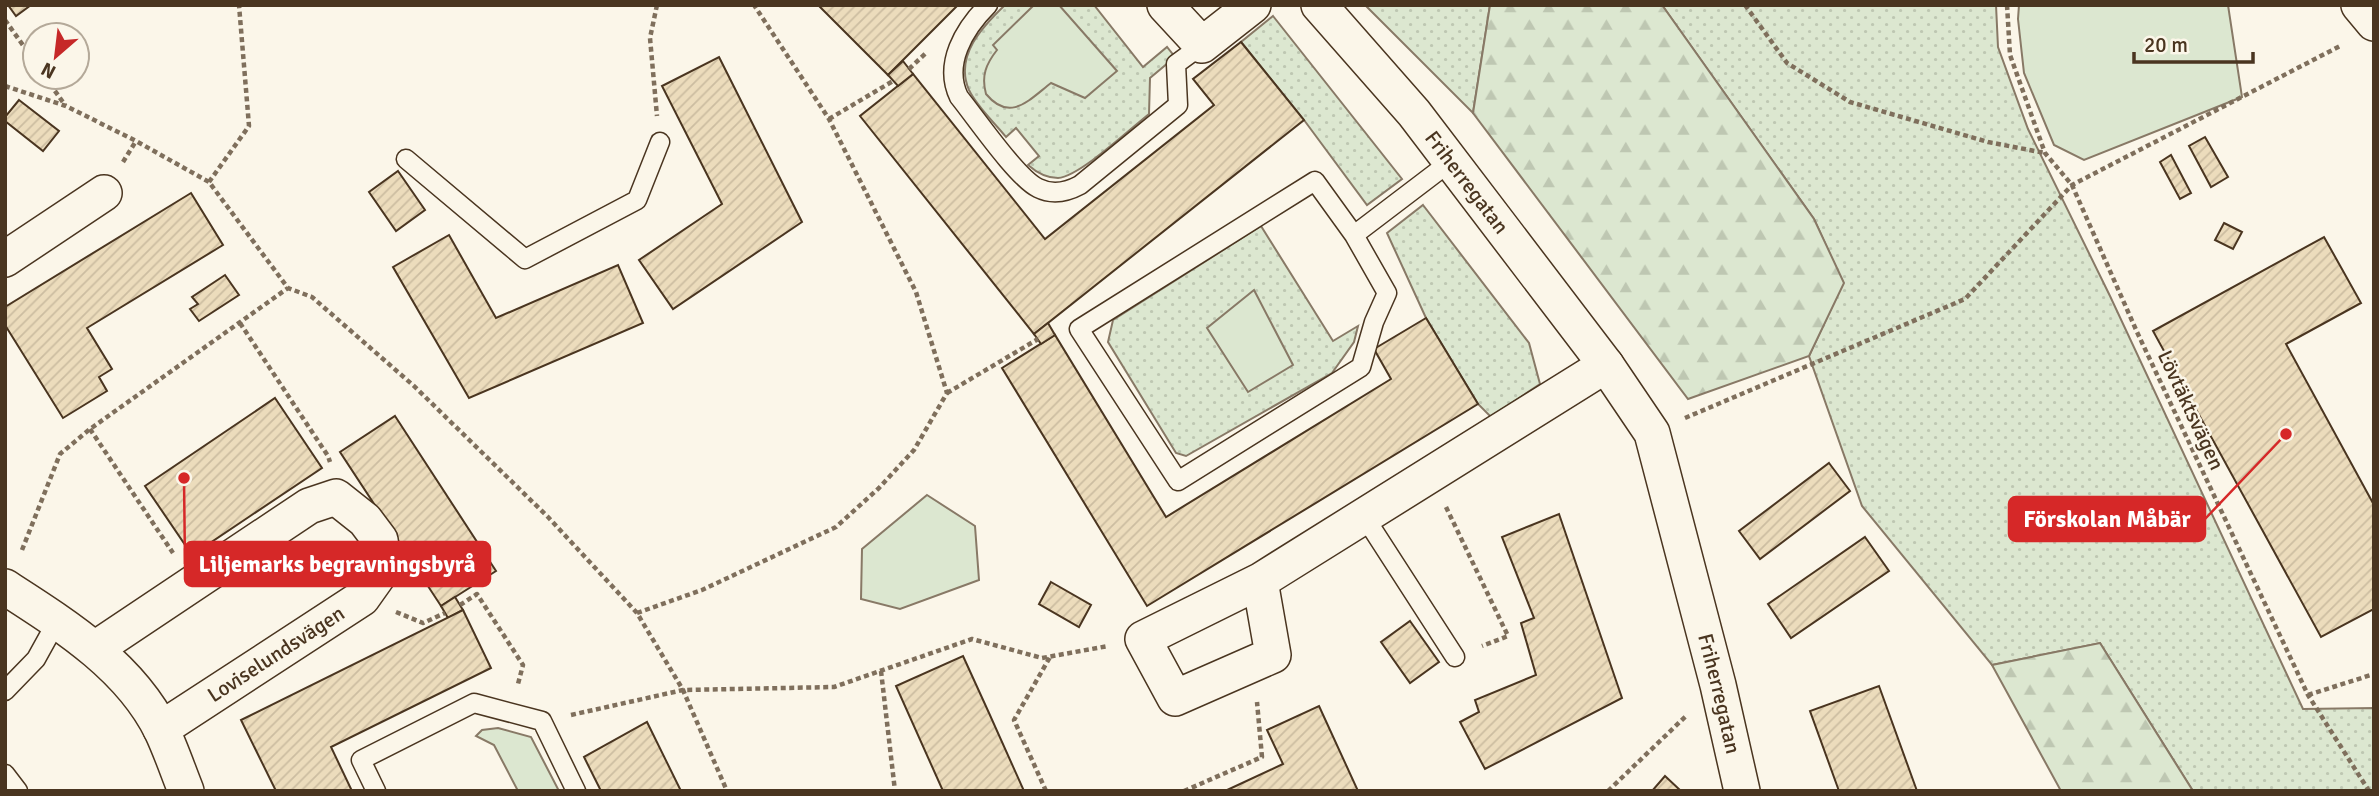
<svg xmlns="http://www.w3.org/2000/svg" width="2379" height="796" viewBox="0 0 2379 796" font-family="Signika,sans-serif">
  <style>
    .grass { fill: url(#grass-dots); stroke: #887966; stroke-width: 2 }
    .forest { fill: url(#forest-firs); stroke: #887966; stroke-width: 2 }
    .green { fill: #dce7d0; stroke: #887966; stroke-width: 2 }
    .building { fill: url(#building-hatch); stroke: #4a3520; stroke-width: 2 }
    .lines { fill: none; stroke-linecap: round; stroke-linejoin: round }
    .lane-casing { stroke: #4a3520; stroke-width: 21 }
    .street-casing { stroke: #4a3520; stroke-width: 38 }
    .path { stroke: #7f6f5c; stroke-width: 4.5; stroke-dasharray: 5 3.5; stroke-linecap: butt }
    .lane { stroke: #fbf6e9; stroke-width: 18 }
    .street { stroke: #fbf6e9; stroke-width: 35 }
    .labels { text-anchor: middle; stroke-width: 5; stroke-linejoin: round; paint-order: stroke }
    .street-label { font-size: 21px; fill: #4a3520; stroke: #fbf6e9 }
    .leader { fill: none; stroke: #d62828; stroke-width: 2.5 }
    .callout-dot { fill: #d62828; stroke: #fbf6e9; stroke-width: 2.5 }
    .callout { fill: #d62828; stroke: #d62828; stroke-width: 2.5 }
    .callout-label { font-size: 23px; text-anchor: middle; font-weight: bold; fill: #fff }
  </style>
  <defs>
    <pattern id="grass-dots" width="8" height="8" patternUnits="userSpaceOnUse" patternTransform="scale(1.75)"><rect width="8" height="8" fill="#dce7d0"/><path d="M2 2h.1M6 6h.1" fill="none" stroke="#bec7b2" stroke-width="1.8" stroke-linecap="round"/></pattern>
    <pattern id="forest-firs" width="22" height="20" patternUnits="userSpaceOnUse" patternTransform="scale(1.75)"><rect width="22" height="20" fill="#dce7d0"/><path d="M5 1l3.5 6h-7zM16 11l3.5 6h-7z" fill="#bec7b2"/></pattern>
    <pattern id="building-hatch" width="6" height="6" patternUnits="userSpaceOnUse" patternTransform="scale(1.75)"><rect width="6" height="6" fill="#ecdcbc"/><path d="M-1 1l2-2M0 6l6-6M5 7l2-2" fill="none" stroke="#ccbda1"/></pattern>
  </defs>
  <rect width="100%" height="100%" fill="#fbf6e9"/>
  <g class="grass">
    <path d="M1005,5H1094L1143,67L1167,47L1175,57L1150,78L1149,114C1130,129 1079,177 1058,178C1046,178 1036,172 1028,165L1039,156L1016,128L1006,137C994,122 977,107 969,90C954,56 983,26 1005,5Z"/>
    <path d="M1365,5H1490L1473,113Z"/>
    <path d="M1662,5H1996L1998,47L2028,129L2110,296L2303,709L2374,708V791H2193L2100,643L1992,665L1862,506L1809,356L1843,283L1814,219Z"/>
    <path d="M1273,16L1402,179L1367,205L1304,120L1241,42Z"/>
    <path d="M1423,205L1529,343L1540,384L1491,417L1478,404L1426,318L1387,233Z"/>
    <path d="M1261,226L1333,341L1358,326L1354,342L1332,373L1186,456L1176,453L1108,342L1113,320Z"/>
  </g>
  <g class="forest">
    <path d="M1490,5H1662L1814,219L1844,283L1809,356L1688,399L1473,113Z"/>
    <path d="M2100,643L2193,791H2061L1992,665Z"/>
  </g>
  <g class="green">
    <path d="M1034,5H1059L1117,71L1085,98L1051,83C1029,100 1010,123 986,94C981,76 986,64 997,50L993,45Z"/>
    <path d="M2019,5H2228L2242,97L2084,160L2054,145L2024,73L2018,19Z"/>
    <path d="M1254,290L1293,365L1248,392L1207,328Z"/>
    <path d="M927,495L975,526L979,580L900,609L861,599L862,549Z"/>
    <path d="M498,728L531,737L559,791H518L494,745L476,736L482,730Z"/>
  </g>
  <g class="building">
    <path d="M8,5H31L16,16Z"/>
    <path d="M818,5H958L888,75Z"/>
    <path d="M1241,42L1304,120L1034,334L860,116L913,74L1045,239L1214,105L1193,79Z"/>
    <path d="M719,57L802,222L673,309L639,260L722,204L662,86Z"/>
    <path d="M903,61L913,74L898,86L888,75Z"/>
    <path d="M19,100L59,131L43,151L5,121V117Z"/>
    <path d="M2205,137L2228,177L2211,187L2189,146Z"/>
    <path d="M2171,155L2191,193L2180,199L2160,162Z"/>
    <path d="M398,171L425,210L396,231L369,192Z"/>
    <path d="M191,193L223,245L87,328L112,369L99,377L107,391L63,418L5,325V307Z"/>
    <path d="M2224,223L2242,232L2233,249L2215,240Z"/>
    <path d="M449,235L496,318L618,265L643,323L469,398L393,267Z"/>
    <path d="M2324,237L2361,303L2286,344L2374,505V609L2321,637L2153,331Z"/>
    <path d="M225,275L239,295L199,321L190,309L198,304L192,297Z"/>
    <path d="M1426,318L1478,404L1147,606L1002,368L1055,335L1166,517L1391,379L1374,349Z"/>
    <path d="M1048,323L1055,335L1041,344L1034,334Z"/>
    <path d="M275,398L322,468L192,555L145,486Z"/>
    <path d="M395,416L496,571L441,606L340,452Z"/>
    <path d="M1829,463L1850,491L1760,559L1739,531Z"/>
    <path d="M1559,514L1622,698L1485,769L1460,722L1479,712L1475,700L1536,675L1521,623L1534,618L1502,537Z"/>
    <path d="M1865,537L1889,571L1791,638L1768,604Z"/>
    <path d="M1051,582L1091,605L1079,627L1039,604Z"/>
    <path d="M455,597L463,610L448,618L441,606Z"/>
    <path d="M463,610L491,668L331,747L352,791H276L241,720Z"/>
    <path d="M1410,621L1439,662L1410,683L1381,642Z"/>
    <path d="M963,656L989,713L1024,791H943L896,686Z"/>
    <path d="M1879,686L1917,791H1839L1810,711Z"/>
    <path d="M1319,706L1358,791H1225L1283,764L1267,730Z"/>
    <path d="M647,722L681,791H601L584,757Z"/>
    <path d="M1665,776L1681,791H1652Z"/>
  </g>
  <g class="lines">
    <defs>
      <g id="lane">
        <path d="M988,5C964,29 943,64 959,97C976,118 1017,178 1038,188C1052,195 1067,192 1080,185L1178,105L1176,64L1202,45"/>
        <path d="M406,159L525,259L637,200L660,142"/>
        <path d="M1354,235L1315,181L1079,329L1178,481L1361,367L1374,322L1387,293L1354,235L1450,162"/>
        <path d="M1364,516L1455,657"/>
        <path d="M5,691L36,659L57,621"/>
        <path d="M5,774L18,791"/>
        <path d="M376,791L361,760L474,703L542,721L576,791"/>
      </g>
      <g id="street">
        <path d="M1165,5L1202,45L1253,5"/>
        <path id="s1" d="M1319,5L1414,113L1606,365L1652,433L1718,685L1742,791"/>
        <path d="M2359,5L2374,23"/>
        <path d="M5,259L104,193"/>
        <path d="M1260,581L1273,655L1175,698L1143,639L1260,581L1606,365"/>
        <path d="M5,587C64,625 130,666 162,731C171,750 178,771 186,791"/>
        <path d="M95,649L309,506L336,497L365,520L380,540L384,567L362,598L161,729"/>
      </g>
    </defs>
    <use href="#lane" class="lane-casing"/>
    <use href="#street" class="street-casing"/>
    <g class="path">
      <path d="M657,5L650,38L657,116"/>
      <path d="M1745,5L1787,63L1850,102L1988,142L2045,153"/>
      <path d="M2007,5L2010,55L2045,153L2072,185L2137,332L2308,695L2369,791"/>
      <path d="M5,20L35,62"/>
      <path d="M909,69L926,53"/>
      <path d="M45,77L65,105"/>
      <path d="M5,86L66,106L136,141L209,182L288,288L312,297L414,386L548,517L637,613L683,690L727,791"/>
      <path d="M829,119L893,81"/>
      <path d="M123,162L136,141"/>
      <path d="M209,182L249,126L239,5"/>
      <path d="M240,323L328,456L330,462"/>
      <path d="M947,393L1038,339"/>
      <path d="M1685,418L1965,299L2072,185L2342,45"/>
      <path d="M90,429L173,553"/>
      <path d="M1446,507L1508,636L1482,646"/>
      <path d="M22,550L60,454L90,429L288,288"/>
      <path d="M460,605L477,594L523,665L518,684"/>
      <path d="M396,612L423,623L445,613"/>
      <path d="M637,613L702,590L836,527L879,488L914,450L947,393L916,292L829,119L754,5"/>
      <path d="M881,671L895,791"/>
      <path d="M2308,695L2374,674"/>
      <path d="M571,715L683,690L834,687L972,639L1042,658L1108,646"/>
      <path d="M1046,791L1014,720L1050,657"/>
      <path d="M1184,791L1262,757L1257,702"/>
      <path d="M1608,791L1686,716"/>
    </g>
    <use href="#lane" class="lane"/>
    <use href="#street" class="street"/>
  </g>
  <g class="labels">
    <g class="street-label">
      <text dy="7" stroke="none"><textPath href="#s1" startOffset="231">Friherregatan</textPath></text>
      <text transform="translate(2191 410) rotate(65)" y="7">Lövtäktsvägen</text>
      <text transform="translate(276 654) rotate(-33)" y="7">Loviselundsvägen</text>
      <text dy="7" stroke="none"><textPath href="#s1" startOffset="812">Friherregatan</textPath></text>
    </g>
  </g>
  <path class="leader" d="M2286 434L2205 519M184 478L185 564"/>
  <g class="callout-dot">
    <circle cx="2286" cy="434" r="7"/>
    <circle cx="184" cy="478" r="7"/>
  </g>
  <g class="callout">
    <rect x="2009" y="497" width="196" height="44" rx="7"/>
    <rect x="185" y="542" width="305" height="44" rx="7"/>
  </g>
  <g class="callout-label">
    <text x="2107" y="527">Förskolan Måbär</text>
    <text x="337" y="572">Liljemarks begravningsbyrå</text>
  </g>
  <rect width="2379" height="796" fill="none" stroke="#4a3520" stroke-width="14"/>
  <g transform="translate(56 56) rotate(208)"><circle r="33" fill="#fbf6e9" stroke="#b4a999" stroke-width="2"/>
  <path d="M0-5L12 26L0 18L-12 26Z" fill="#c62828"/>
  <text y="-10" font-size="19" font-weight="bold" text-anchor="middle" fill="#4a3520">N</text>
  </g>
  <path d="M2134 52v10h119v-10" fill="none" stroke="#4a3520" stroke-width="3.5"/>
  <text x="2144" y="52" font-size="21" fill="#4a3520" stroke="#fbf6e9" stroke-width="5" paint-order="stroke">20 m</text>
</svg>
